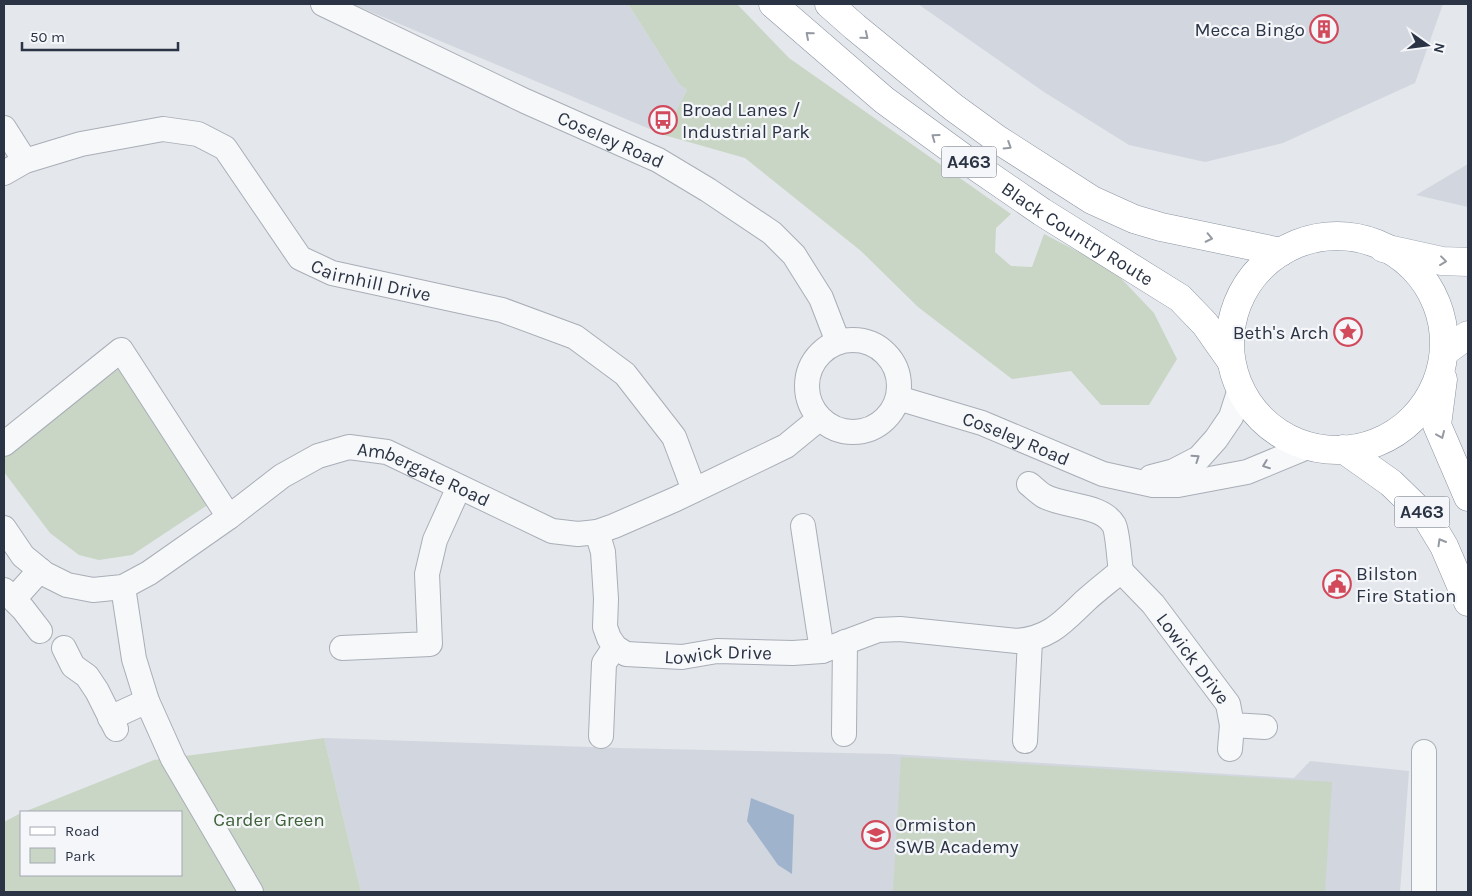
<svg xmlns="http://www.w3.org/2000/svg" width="1472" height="896" viewBox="0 0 1472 896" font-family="Karla,sans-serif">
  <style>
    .built { fill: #d2d6de }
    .green { fill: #c9d6c5 }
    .water { fill: #9fb4cc }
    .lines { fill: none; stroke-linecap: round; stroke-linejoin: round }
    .minor-casing { stroke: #a9aeb7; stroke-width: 26 }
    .major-casing { stroke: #a3abb8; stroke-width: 29 }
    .highway-casing { stroke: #8b94a3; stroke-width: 29 }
    .minor { stroke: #f7f8fa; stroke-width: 24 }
    .major { stroke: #fff; stroke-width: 28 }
    .highway { stroke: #fff; stroke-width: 28 }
    .oneway { stroke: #959aa2 }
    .oneway2 { stroke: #9196a0 }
    .labels { text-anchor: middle; stroke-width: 4.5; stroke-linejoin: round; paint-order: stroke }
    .shield { fill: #f4f6f9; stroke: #676e7b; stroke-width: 1 }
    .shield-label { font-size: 18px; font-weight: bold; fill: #2b3445 }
    .poi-label { font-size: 19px; fill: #2b3445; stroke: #f4f6f9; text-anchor: start }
    .street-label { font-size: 19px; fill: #2b3445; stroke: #f4f6f9 }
    .park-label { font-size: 19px; fill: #3f6138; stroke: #f4f6f9 }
  </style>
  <rect width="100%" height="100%" fill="#e4e7ec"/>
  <g class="built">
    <path d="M352,4H628L679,84L687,90L664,135Z"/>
    <path d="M918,4H1443L1415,83L1283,143L1205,162L1129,145L1044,92Z"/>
    <path d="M1468,164V207L1416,195Z"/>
    <path d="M324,738L620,748L892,754L1294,778L1310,761L1409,771L1400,892H361Z"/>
  </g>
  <g class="green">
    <path d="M628,4H737L789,58L1011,214L996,228L995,252L1011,266L1032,267L1044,234L1113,270L1154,313L1177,359L1149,405H1101L1071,371L1012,379L918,307L861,251L745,158L664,135L687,90L679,84Z"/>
    <path d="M120,368L212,502L132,555L99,560L79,555L50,533L4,472V455Z"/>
    <path d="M324,738L361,892H4V822L21,813V875H181V812H24L154,760Z"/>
    <path d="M901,757L1332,782L1325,892H893Z"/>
  </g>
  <path class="water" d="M751,798L794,815L792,874L778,865L747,821Z"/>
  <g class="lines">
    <defs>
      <g id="minor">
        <path id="s1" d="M323,4L525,101L658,160L708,190L772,233L794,255L821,298L838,342"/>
        <path d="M4,128L25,161"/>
        <path id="s2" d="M4,173L25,161L81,144L163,129L198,134L225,148L300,258L332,273L502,310L575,337L625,374L674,437L694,490"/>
        <circle cx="853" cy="386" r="46"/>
        <path id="s3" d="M898,398L982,423L1103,474L1153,485H1178L1247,472L1310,446"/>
        <path d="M4,444L121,350L229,517"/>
        <path d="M1151,477L1174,471L1199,458L1216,439L1231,417L1240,389"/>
        <path d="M1029,484C1034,488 1039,493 1044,496C1064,507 1102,504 1114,525C1118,533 1119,560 1121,571"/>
        <path d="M803,526L822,651"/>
        <path id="s4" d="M4,528L23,556L45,574L67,585L93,590L123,587L149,573L229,517L282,476L318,456L349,447L387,452L552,531L578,534L597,532L614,526L676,499L786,446L819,419"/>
        <path id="s5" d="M597,532L603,552L606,599L605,627L609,638L615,647L626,654L682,657L717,651L793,653L822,651L878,630L900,629L1017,641C1050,638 1063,622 1085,601C1097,590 1109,581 1121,571L1153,604L1228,704L1232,725L1265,727"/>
        <path d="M123,587L134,659L147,701L173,759L251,892"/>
        <path d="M4,590L23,609L40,631"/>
        <path d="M14,599L40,570"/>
        <path d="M64,648L73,666L87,676L97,691L116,729"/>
        <path d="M342,648L430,644L427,574L435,540L459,487"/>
        <path d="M110,718L147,701"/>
        <path d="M844,734L845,642"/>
        <path d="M601,736L604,663L615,647"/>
        <path d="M1025,741L1030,640"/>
        <path d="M1230,749L1232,725"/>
        <path d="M1424,892V752"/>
      </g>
      <g id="major">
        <path d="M1383,248L1442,261L1468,262"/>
        <path d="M1447,350L1468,335"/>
      </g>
      <g id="highway">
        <path id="s6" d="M773,4L884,100L965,159L1042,212L1180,298L1205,324L1231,361"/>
        <path d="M829,4L855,27L953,107L997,139L1092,200L1134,219L1161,227L1281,252"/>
        <circle cx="1337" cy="343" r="107"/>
        <path d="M1443,379L1437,425L1468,497"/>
        <path d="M1343,449L1391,483L1427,518L1444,546L1468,602"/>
      </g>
    </defs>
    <use href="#minor" class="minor-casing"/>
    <use href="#major" class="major-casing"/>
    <use href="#highway" class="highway-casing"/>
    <use href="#minor" class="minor"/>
    <use href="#major" class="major"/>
    <use href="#highway" class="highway"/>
  </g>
  <defs><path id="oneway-chevron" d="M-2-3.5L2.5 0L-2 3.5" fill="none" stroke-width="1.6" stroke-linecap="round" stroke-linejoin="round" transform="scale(1.25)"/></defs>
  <g class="oneway">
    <use href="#oneway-chevron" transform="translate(809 35) rotate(-139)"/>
    <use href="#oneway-chevron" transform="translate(865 36) rotate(39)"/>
    <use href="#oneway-chevron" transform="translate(935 137) rotate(-144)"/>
    <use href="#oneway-chevron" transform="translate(1008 146) rotate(32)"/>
    <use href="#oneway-chevron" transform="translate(1209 238) rotate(12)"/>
    <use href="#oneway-chevron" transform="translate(1443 261) rotate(7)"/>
    <use href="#oneway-chevron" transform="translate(1441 435) rotate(67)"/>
    <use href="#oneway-chevron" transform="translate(1441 542) rotate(-120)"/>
  </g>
  <g class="oneway2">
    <use href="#oneway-chevron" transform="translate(1196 458) rotate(-34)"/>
    <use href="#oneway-chevron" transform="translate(1266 465) rotate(159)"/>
  </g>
  <defs>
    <symbol id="building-ring" viewBox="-11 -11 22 22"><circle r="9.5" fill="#f4f6f9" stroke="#d1495b" stroke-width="1.5"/><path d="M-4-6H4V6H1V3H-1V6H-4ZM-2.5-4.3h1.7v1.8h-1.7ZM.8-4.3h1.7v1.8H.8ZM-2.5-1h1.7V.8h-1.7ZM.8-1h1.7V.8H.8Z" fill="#d1495b"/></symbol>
    <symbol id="bus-ring" viewBox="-11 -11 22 22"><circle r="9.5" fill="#f4f6f9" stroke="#d1495b" stroke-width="1.5"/><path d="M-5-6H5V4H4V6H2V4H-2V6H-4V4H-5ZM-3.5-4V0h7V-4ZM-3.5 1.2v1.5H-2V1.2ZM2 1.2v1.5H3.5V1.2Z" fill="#d1495b"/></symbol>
    <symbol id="sight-ring" viewBox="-11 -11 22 22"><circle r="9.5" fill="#f4f6f9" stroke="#d1495b" stroke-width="1.5"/><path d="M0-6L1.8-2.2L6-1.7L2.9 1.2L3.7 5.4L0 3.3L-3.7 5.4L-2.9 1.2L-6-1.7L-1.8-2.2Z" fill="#d1495b"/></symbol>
    <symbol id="civic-ring" viewBox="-11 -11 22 22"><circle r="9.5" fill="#f4f6f9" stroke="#d1495b" stroke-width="1.5"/><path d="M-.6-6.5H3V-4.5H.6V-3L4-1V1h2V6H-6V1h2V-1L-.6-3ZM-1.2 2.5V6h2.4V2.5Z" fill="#d1495b"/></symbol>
    <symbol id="school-ring" viewBox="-11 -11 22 22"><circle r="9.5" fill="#f4f6f9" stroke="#d1495b" stroke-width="1.5"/><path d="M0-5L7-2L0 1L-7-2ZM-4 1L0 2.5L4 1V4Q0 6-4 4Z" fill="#d1495b"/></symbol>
  </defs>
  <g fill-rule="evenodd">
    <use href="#building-ring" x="1308" y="13" width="32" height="32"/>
    <use href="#bus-ring" x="647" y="104" width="32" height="32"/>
    <use href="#sight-ring" x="1332" y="316" width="32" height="32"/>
    <use href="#civic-ring" x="1321" y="568" width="32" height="32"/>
    <use href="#school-ring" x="860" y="819" width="32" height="32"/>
  </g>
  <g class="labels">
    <g class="shield">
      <rect x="941.5" y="146.5" width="55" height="31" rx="4"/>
      <rect x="1394.5" y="496.5" width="55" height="31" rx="4"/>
    </g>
    <g class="shield-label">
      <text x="969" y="168">A463</text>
      <text x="1422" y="518">A463</text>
    </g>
    <g class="poi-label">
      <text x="1305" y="36" text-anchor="end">Mecca Bingo</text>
      <text x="682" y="116">Broad Lanes /<tspan x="682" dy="22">Industrial Park</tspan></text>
      <text x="1329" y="339" text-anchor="end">Beth's Arch</text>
      <text x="1356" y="580">Bilston<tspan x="1356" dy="22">Fire Station</tspan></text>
      <text x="895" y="831">Ormiston<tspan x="895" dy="22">SWB Academy</tspan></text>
    </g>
    <g class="street-label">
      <text dy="7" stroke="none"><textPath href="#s1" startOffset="318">Coseley Road</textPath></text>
      <text dy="7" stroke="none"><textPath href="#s6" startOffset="382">Black Country Route</textPath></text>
      <text dy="7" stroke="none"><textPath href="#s2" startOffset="440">Cairnhill Drive</textPath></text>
      <text dy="7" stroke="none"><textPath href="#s3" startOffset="125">Coseley Road</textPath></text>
      <text dy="7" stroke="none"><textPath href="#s4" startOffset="491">Ambergate Road</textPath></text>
      <text dy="7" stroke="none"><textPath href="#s5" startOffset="224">Lowick Drive</textPath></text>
      <text dy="7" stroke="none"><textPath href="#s5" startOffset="769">Lowick Drive</textPath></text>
    </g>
    <g class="park-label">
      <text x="269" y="826">Carder Green</text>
    </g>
  </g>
  <rect width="1472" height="896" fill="none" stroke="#2b3445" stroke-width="10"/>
  <rect x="20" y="811" width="162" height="65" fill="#f4f6f9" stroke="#a4a8b1"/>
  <rect x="30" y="827" width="25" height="8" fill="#ffffff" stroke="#a4a8b1"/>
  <text x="65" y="836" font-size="15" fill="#2b3445">Road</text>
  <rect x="30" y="848" width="25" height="15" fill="#c9d6c5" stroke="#a4a8b1"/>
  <text x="65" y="861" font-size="15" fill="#2b3445">Park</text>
  <g transform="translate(1427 45) rotate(104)" stroke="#f4f6f9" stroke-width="4" paint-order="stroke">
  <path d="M0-4L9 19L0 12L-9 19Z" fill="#2b3445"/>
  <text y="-8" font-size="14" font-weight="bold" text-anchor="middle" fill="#2b3445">N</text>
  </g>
  <path d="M22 42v8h156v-8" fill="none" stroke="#2b3445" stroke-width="2.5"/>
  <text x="30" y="42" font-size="15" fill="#2b3445" stroke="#f4f6f9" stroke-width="4" paint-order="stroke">50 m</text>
</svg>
